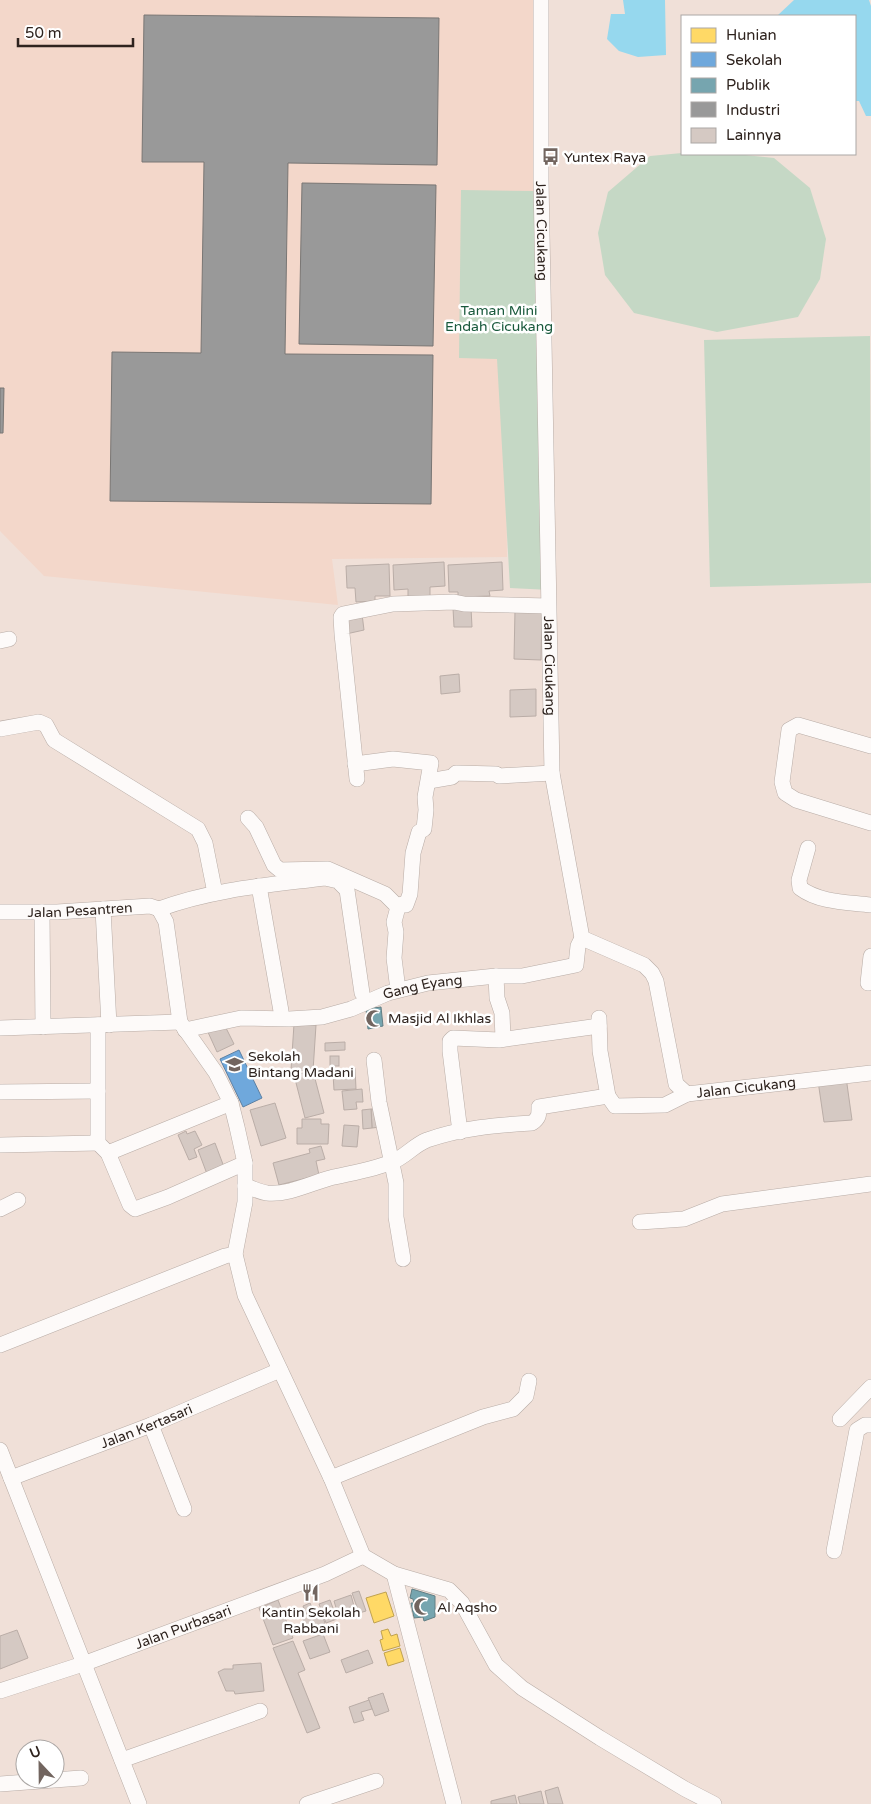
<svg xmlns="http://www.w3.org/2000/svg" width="871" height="1804" viewBox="0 0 871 1804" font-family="'Varela Round',sans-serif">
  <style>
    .built { fill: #f3d7ca }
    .green { fill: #c5d8c5 }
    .water { fill: #96d8ee }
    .homes { fill: #ffd966; stroke: #c0a250 }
    .schools { fill: #6fa8dc; stroke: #5c80a3 }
    .public { fill: #76a5af; stroke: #607e84 }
    .industry { fill: #999; stroke: #797674 }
    .building { fill: #d5c9c3; stroke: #baada7 }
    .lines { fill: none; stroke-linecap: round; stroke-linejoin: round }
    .minor-casing { stroke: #b8aca6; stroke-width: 16 }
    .minor { stroke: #fdfaf9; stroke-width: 15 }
    .labels { text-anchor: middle; stroke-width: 5; stroke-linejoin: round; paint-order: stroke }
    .poi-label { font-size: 14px; fill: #2e231e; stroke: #fff; text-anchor: start }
    .street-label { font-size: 14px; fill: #2e231e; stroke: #fff }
    .park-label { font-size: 14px; fill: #19593c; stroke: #fff }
  </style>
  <rect width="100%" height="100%" fill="#f0e0d8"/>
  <path class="built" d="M0,0H535L539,469L506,470L507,557L332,559L338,605L44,576L0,531Z"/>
  <g class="green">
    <path d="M682,153L736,154L774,158L810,188L826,239L820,279L798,317L717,332L634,313L605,275L598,233L608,192L650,156Z"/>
    <path d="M461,190L534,191L550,590L510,588L497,359L459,358Z"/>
    <path d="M870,336L871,583L710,587L704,340Z"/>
  </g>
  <g class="water">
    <path d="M623,0H665L666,55L638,57L619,51L607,39L611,14H625Z"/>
    <path d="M794,0H869L871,6V116H866L859,101H855V16H777Z"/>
  </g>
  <g class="homes">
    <path d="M386,1592L394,1616L374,1623L366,1598Z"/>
    <path d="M388,1629L391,1636L397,1634L400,1646L383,1651L380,1640L383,1639L381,1631Z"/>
    <path d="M400,1648L404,1661L388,1666L384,1653Z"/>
  </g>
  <path class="schools" d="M239,1050L262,1098L243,1107L220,1059Z"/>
  <g class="public">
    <path d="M381,1007L383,1026L368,1029L366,1009Z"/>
    <path d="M412,1589L435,1596V1617L424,1621L423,1617L414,1618L411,1603H414L413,1599L410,1598Z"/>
  </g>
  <g class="industry">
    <path d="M144,15L439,18L437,165L288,163L285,354L433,355L431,504L110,501L112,352L201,353L204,162H142Z"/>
    <path d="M302,183L436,185L433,346L299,344Z"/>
    <path d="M0,388H4L3,433H0Z"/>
  </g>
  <g class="building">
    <path d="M444,562L445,586L430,587V596L408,597V589L394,590L393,565Z"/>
    <path d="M502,562L503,590L489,591L490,596L458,597V592H449L448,565Z"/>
    <path d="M389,564L390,596H375V601L356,602L355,588H347L346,566Z"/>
    <path d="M453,608H471L472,627H454Z"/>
    <path d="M515,610H542L541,660L514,659Z"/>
    <path d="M362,614L364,630L346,634L344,616Z"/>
    <path d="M459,674L460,692L441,694L440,676Z"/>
    <path d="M536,689V716L510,717V690Z"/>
    <path d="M223,1022L234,1044L217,1052L207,1030Z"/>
    <path d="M294,1024L316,1025L313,1071L291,1070Z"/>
    <path d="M345,1042V1050L325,1051V1043Z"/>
    <rect x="330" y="1056" width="9" height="10"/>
    <path d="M355,1068L356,1089L334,1090L333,1074L343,1073V1069Z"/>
    <path d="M313,1071L324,1113L305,1118L294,1075Z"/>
    <path d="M846,1077L852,1120L824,1122L818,1081Z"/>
    <path d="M362,1089L363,1102H356L357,1109L344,1110L342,1091Z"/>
    <path d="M275,1103L286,1138L261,1146L250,1110Z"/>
    <path d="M371,1109H379L380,1127L372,1128Z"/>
    <path d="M371,1109L372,1128L363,1129L362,1110Z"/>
    <path d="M302,1119H321V1124H329L328,1144H297V1128H302Z"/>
    <path d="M344,1125L359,1126L357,1147L342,1146Z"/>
    <path d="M186,1131L187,1134L195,1131L202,1145L194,1149L197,1157L189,1160L178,1135Z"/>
    <path d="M215,1143L224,1167L207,1174L198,1150Z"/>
    <path d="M321,1146L325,1159L316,1161L319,1175L279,1185L273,1163L310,1153L309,1149Z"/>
    <path d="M359,1591L366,1611L359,1613L352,1593Z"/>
    <path d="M351,1595L354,1606L337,1611L334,1601Z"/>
    <path d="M278,1600L293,1638L273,1645L259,1608Z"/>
    <path d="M330,1600L337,1619L326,1623L319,1604Z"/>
    <path d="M310,1603L314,1612L320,1610L325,1623L307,1630L302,1617L307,1616L303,1606Z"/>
    <path d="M17,1630L28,1658L0,1669V1636Z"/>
    <path d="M323,1634L330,1652L310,1659L303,1641Z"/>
    <path d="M293,1641L305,1670L298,1673L320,1728L307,1733L273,1648Z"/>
    <path d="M368,1650L373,1663L346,1673L341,1660Z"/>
    <path d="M261,1663L264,1691L235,1694L234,1691H226L218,1672L224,1669H233V1665Z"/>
    <path d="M383,1693L389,1711L375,1716L368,1698Z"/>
    <path d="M369,1700L372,1709L361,1712L364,1720L354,1723L349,1707Z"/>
    <path d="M558,1787L563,1804H548L545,1791Z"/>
    <path d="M541,1791L544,1804H520L518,1797Z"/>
    <path d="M515,1795L517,1804H491V1801Z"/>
  </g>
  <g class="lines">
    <defs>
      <g id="minor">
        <path id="s1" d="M541,0V180L552,773L582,938L644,965L652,973L656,981L676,1084L687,1094L871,1073"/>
        <path d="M0,641L9,639"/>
        <path d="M0,729L39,722L46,725L54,740L198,829L205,843L215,893"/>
        <path d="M871,746L798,725L789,730L782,782L785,793L796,800L871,823"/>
        <path d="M355,764L393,759L431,763L425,797L426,810L424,829L419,832L413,853L410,894L406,905L402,904L398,907L394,922L396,932L394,958L398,990"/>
        <path d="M357,779L342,634L341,617L343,614L393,604L454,602L464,604L548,606"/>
        <path d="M429,781L452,777L456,773L496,774L499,776L552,773"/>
        <path d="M248,818L256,827L274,865L280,870L328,869L385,894L398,907"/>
        <path d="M808,848L799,880L800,888C820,903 848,902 871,905"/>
        <path d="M259,886L281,1011"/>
        <path d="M103,909L109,1025"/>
        <path d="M159,909L166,922L180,1022L216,1073L231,1103L237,1127L245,1163V1202L235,1254L245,1295L331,1478L363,1556L394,1574L449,1590L462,1603L496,1665L522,1688L600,1738L685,1789L714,1804"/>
        <path d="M159,909C213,889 269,885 325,878L338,881L347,890L362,993"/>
        <path id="s2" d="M0,912H57L150,906L159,909"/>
        <path d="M42,912L43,1027"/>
        <path d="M496,976L497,998L502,1013L503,1039"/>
        <path d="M868,983L871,956"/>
        <path d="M599,1018L600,1051L608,1096"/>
        <path d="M98,1025V1143L108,1153L130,1205L135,1209L168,1197L245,1163"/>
        <path d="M0,1028L180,1022"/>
        <path id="s3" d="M185,1030L241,1018L289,1019L322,1017L351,1009L388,993L428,983L496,976H522L576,965L578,946L582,938"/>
        <path d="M374,1060L379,1102L396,1183V1217L403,1259"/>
        <path d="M0,1092L98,1091"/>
        <path d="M460,1132L450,1051V1041L453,1038L499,1040L599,1026"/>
        <path d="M0,1145L98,1143"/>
        <path d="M108,1153L231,1103"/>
        <path d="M245,1186C252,1188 260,1192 267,1193C288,1195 309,1184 330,1178C351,1173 372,1170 392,1162C405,1157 414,1145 427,1140C461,1128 497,1125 532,1123C539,1118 539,1115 539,1107L608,1096L615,1106L665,1105L687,1094"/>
        <path d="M0,1209L18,1200"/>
        <path d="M640,1222L684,1219L722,1204L871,1184"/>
        <path d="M0,1345L225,1256L235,1254"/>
        <path d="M840,1419L871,1387"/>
        <path d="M151,1425L184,1509"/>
        <path d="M0,1450L139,1804"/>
        <path id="s4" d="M11,1478L151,1425L280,1370"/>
        <path d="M331,1478L483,1417L513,1409L526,1396L529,1381"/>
        <path d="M834,1551L857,1430L865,1425H871"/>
        <path d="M394,1574L454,1804"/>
        <path id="s5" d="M0,1691L83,1664L325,1574L363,1556"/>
        <path d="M122,1760L260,1711"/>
        <path d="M0,1784L81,1778"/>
        <path d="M307,1804L376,1781"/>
      </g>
    </defs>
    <use href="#minor" class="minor-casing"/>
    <use href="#minor" class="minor"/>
  </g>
  <defs>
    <symbol id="bus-bare" viewBox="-9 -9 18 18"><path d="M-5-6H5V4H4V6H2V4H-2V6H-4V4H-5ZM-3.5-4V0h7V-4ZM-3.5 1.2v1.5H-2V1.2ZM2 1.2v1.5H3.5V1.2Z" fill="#72655f" stroke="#fff" stroke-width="2.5" paint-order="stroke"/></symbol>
    <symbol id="mosque-bare" viewBox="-9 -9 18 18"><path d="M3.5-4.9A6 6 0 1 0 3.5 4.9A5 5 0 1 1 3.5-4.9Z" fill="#72655f" stroke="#fff" stroke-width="2.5" paint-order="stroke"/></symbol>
    <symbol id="school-bare" viewBox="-9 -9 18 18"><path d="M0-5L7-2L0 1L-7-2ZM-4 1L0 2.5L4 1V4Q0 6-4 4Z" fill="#72655f" stroke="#fff" stroke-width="2.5" paint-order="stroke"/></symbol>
    <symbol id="restaurant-bare" viewBox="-9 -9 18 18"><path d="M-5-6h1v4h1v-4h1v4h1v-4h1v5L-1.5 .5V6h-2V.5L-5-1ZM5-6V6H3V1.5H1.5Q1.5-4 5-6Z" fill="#72655f" stroke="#fff" stroke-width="2.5" paint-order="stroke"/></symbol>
  </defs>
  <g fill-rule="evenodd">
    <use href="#bus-bare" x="538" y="144" width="25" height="25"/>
    <use href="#mosque-bare" x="362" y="1006" width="25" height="25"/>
    <use href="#school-bare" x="222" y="1052" width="25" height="25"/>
    <use href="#restaurant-bare" x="298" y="1580" width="25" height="25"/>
    <use href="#mosque-bare" x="410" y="1594" width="25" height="25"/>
  </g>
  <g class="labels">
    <g class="poi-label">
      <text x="564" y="162">Yuntex Raya</text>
      <text x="388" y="1023">Masjid Al Ikhlas</text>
      <text x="248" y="1061">Sekolah<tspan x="248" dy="16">Bintang Madani</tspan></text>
      <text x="437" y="1612">Al Aqsho</text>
      <text x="311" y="1617" text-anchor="middle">Kantin Sekolah<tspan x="311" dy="16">Rabbani</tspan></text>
    </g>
    <g class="street-label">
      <text dy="5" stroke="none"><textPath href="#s1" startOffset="231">Jalan Cicukang</textPath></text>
      <text dy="5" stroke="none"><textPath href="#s1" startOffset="666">Jalan Cicukang</textPath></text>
      <text dy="5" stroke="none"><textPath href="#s2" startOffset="80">Jalan Pesantren</textPath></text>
      <text dy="5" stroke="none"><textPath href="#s3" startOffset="244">Gang Eyang</textPath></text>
      <text dy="5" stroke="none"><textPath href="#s1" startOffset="1208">Jalan Cicukang</textPath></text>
      <text dy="5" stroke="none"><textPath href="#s4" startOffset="145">Jalan Kertasari</textPath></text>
      <text dy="5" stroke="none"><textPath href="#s5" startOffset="194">Jalan Purbasari</textPath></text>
    </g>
    <g class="park-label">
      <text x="499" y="315">Taman Mini<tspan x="499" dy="16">Endah Cicukang</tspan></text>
    </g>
  </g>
  <rect x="681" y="15" width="175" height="140" fill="#ffffff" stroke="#aba7a5"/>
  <rect x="691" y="28" width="25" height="15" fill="#ffd966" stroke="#aba7a5"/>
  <text x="726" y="40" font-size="15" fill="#2e231e">Hunian</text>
  <rect x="691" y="52" width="25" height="15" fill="#6fa8dc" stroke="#aba7a5"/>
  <text x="726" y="65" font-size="15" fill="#2e231e">Sekolah</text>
  <rect x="691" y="78" width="25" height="15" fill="#76a5af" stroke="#aba7a5"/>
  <text x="726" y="90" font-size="15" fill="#2e231e">Publik</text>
  <rect x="691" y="102" width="25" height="15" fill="#999999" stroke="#aba7a5"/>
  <text x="726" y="115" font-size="15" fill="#2e231e">Industri</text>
  <rect x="691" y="128" width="25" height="15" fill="#d5c9c3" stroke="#aba7a5"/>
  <text x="726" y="140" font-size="15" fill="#2e231e">Lainnya</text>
  <g transform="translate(40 1764) rotate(338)"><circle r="24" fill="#ffffff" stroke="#aba7a5"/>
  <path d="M0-4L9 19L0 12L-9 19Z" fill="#72655f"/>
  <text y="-8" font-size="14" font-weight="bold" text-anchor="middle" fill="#2e231e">U</text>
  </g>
  <path d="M18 38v8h115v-8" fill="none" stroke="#2e231e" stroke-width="2.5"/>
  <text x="25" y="38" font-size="15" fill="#2e231e" stroke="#ffffff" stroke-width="4" paint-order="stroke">50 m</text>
</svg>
